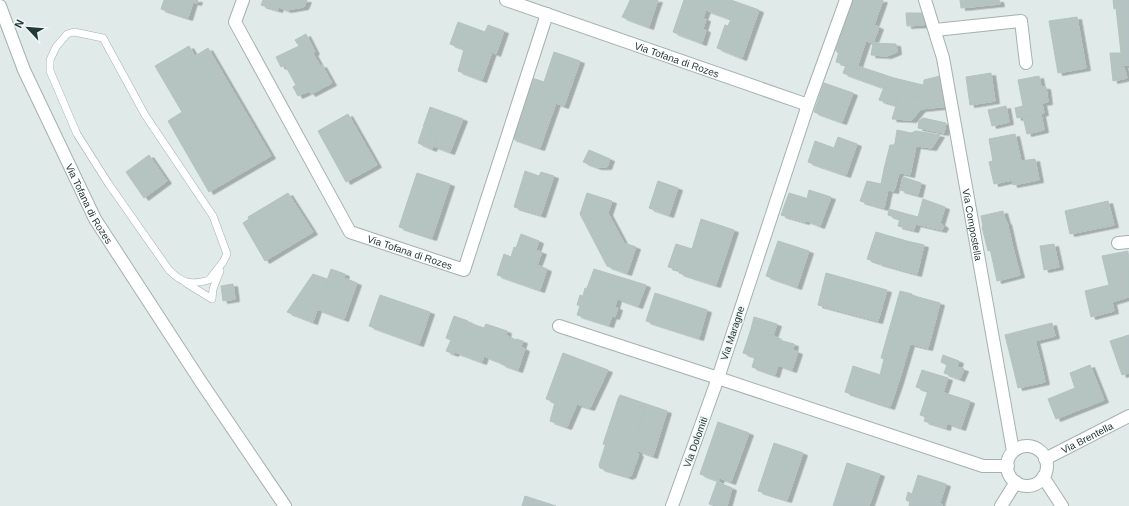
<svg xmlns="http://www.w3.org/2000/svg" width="1129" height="506" viewBox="0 0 1129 506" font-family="Arial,sans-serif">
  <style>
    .building { fill: #b6c4c1; stroke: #b3c3c0; filter: url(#shadow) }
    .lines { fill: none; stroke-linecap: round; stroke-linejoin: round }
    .lane-casing { stroke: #a3b1b0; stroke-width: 8 }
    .street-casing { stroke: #a3b1b0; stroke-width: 14 }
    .lane { stroke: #fff; stroke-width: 7 }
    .street { stroke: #fff; stroke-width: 12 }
    .labels { text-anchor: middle; stroke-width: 3; stroke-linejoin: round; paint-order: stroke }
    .street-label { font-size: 10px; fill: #223938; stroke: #f0f7f5 }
  </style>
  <defs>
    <filter id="shadow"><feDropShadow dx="4.5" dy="2.5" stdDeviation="0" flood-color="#0004"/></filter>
  </defs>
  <rect width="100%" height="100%" fill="#e0eae8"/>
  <g class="building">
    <path d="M164,0H198L197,3L193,2L188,18L161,9Z"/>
    <path d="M263,0H307L304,7L287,10L279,7L278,10L261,5Z"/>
    <path d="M630,0H658L653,14L628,5Z"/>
    <path d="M684,0H731L759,10L742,58L717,48L725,25L728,26L731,19L706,10L703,18L706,19L703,29L706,30L702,43L673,32Z"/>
    <path d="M850,0H883L874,25L879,27L873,43L866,41L857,68L836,62L839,51L832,49Z"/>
    <path d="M960,0H999L1000,4L961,8Z"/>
    <path d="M1113,0H1129V65H1123L1127,78L1113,81L1110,53H1121L1116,8L1114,9Z"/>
    <path d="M628,5L653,14L649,27L622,17Z"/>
    <path d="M906,13H922L924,25L907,26Z"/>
    <path d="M1077,17L1086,68L1058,73L1049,21Z"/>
    <path d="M458,22L485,32L488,25L504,31L496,54L492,52L482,80L458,71L464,49L450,44Z"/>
    <path d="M306,34L315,52L313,53L320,66L322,65L332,83L311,94L309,91L298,96L293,87L296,85L285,65L281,67L276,57L299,46L295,40Z"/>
    <path d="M873,43L896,44L897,52L887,56L871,55Z"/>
    <path d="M189,46L195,56L208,48L271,156L209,192L168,121L182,112L155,66Z"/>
    <path d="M554,52L580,61L564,106L556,103L540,148L511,138L532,78L544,82Z"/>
    <path d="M846,65L857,68L858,66L894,78L890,90L843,73Z"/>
    <path d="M991,73L995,101L970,105L966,77Z"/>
    <path d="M944,75L950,106L921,109L912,120L892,119L900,92L916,97L923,96L924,80Z"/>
    <path d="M1039,76L1041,87H1046L1048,102L1042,103L1044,113L1017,118L1015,108L1023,106L1018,80Z"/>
    <path d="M894,78L923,85V96L916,97L890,90Z"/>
    <path d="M824,83L853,93L842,122L814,112Z"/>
    <path d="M884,87L900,92L896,105L879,100Z"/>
    <path d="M1006,106L1009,122L992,126L988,110Z"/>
    <path d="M430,107L463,119L450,152L434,146L439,133L423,127Z"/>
    <path d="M348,114L377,165L346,182L318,131Z"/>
    <path d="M1041,114L1044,130L1027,134L1023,117Z"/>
    <path d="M923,118L946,123L944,133L918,128L919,121Z"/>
    <path d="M423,128L439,133L432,149L418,143Z"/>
    <path d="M897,130L911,133L916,131L940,135L932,148L895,143Z"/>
    <path d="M1015,134L1021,161L1035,159L1039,180L1013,185L1012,180L994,184L989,162L993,161L989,139Z"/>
    <path d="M838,137L857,144L846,175L808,162L815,141L834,148Z"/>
    <path d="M895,143L916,146L910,175L884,169L890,145H894Z"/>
    <path d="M589,150L610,159L607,167H597L583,162Z"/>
    <path d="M149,155L167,181L144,198L126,172Z"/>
    <path d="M884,169L899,173L894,191L888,190L884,208L860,201L867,181L881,184Z"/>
    <path d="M525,171L539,176L541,172L554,176L541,215L514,207Z"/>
    <path d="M417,173L450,184L432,238L399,227Z"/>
    <path d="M903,177L921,183L918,195L900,190Z"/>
    <path d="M658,181L678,188L669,215L649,208Z"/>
    <path d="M809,190L831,197L820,226L805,220L812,200L807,199Z"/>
    <path d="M288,193L313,232L265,261L243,223L249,219L248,217Z"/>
    <path d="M587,193L612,201L608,213L624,243L636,247L627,273L607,266L580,214Z"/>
    <path d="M789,193L812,200L805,222L781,215Z"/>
    <path d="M923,199L945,207L940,223L918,217Z"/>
    <path d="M1108,201L1114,225L1070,234L1065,211Z"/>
    <path d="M889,209L940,223L944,226L942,230L916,224L914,230L898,226L900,219L888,215Z"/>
    <path d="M1003,211L1006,222L983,227L981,216Z"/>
    <path d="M701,219L734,230L716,285L679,273L680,270L668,267L676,244L692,249Z"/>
    <path d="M1007,222L1013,248L991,253L990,250L988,251L982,227Z"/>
    <path d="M876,232L886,235L879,263L867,259Z"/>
    <path d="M521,234L539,241L536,250L542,252L537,265L547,269L540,290L497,275L504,254L511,257L514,247L516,248Z"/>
    <path d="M886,235L907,241L899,269L878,263Z"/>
    <path d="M778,241L809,251L797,287L766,276Z"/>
    <path d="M907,241L924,245L917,274L899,269Z"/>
    <path d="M1054,244L1059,267L1044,270L1040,246Z"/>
    <path d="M1013,248L1020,275L997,281L991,253Z"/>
    <path d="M1128,251L1129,297L1112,302L1114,311L1091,317L1085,291L1109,285L1102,256Z"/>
    <path d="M331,269L345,274L344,278L357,283L344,319L317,309Z"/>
    <path d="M594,269L646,285L638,306L587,288Z"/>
    <path d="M826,273L887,290L878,321L818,305Z"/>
    <path d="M313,274L327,279L313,322L287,312Z"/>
    <path d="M233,284L235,299L223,301L221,286Z"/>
    <path d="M585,288L617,299L615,307L618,308L615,317L612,316L609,325L577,315L580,306L577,305L580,295L583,296Z"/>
    <path d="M900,291L912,294L908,307L904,306L898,327L902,328L899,341L910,344L899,381L880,375L884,359L881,358Z"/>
    <path d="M655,293L707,310L699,338L646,321Z"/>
    <path d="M380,295L430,312L419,344L369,326Z"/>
    <path d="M911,295L940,303L928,348L899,341L902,328L898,327L904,306L908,307Z"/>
    <path d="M454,316L468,321L454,354L446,351L451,340L446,338Z"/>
    <path d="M754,317L777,324L773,336L751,329Z"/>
    <path d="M467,322L484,328L486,324L507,331L506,335L515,340L510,353L506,352L502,363L484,356L482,362L455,352Z"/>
    <path d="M1052,323L1055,336L1035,341L1032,328Z"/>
    <path d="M1032,328L1041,364L1014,371L1005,335Z"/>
    <path d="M751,329L777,337L769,361L743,353Z"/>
    <path d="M1129,335V373L1122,375L1110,341Z"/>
    <path d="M516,339L523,341L521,347L525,349L518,370L501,364L506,352L510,353Z"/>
    <path d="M776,339L794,344L793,350L798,352L792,370L778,365L775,375L752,367L755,357L769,361Z"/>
    <path d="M563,353L608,370L590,408L577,404L567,427L550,421L555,402L546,399Z"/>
    <path d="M943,355L959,361L957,367L964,369L960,379L944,373L947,365L941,362Z"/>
    <path d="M1041,364L1045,382L1018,388L1014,371Z"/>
    <path d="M1090,365L1104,400L1056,419L1048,399L1075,388L1070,373Z"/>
    <path d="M853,366L899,381L890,407L845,392Z"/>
    <path d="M922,370L948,378L943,393L929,388L928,391L916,387Z"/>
    <path d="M929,388L970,401L961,428L947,423L946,428L924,421L926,417L920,415Z"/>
    <path d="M620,395L667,411L653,456L625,446L629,436L635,438L645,408L618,399Z"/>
    <path d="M618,399L645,408L635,438L629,436L624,449L603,444Z"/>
    <path d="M718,422L749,433L731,482L720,478L719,481L700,474Z"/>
    <path d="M606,443L624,449L625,446L638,450L637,453L639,454L631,476L629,475V477L600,468L599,465Z"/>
    <path d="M774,443L803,453L787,500L758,491Z"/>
    <path d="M847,463L880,474L869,506H833Z"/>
    <path d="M918,475L946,484L940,503L942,504V506H909L910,502L906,500L908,492L912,494Z"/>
    <path d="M717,482L732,488L727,506H715L709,504Z"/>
    <path d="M525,496L556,506H522Z"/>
  </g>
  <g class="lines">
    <defs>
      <g id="lane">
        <path d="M74,32L103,38L145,115L213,216L227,254L223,262L209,280C191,285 183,284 169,270L108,183L77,134L50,71V60L56,47L67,34Z"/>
        <path d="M186,283L212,299L213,289L220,271"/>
      </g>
      <g id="street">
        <path id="s1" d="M243,0L235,22L350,232L464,270L547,14"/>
        <path id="s2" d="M506,0L808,105"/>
        <path d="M846,0L808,105L718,378L983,466H1008"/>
        <path id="s3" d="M925,0L943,58L1013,451"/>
        <path id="s4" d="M0,6L24,70L95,219L201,382L285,506"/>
        <path d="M935,30L1021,21L1026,63"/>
        <path d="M1118,243L1129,242"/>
        <path d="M559,326L718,378L672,506"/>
        <circle cx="1027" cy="466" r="20"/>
        <path id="s5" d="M1045,459L1129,416"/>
        <path d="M1043,477L1062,506"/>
        <path d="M1001,506L1016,482"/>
      </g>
    </defs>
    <use href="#lane" class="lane-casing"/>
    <use href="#street" class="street-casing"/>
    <use href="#lane" class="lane"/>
    <use href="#street" class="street"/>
  </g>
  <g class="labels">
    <g class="street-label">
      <text dy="4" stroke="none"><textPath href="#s2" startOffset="181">Via Tofana di Rozes</textPath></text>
      <text dy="4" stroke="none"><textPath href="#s4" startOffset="217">Via Tofana di Rozes</textPath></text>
      <text dy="4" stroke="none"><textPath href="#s3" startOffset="230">Via Compostella</textPath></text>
      <text dy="4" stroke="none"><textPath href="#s1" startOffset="326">Via Tofana di Rozes</textPath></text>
      <text transform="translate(732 333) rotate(-72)" y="4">Via Maragne</text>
      <text dy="4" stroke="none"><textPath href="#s5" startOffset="47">Via Brentella</textPath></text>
      <text transform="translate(695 442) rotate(-70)" y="4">Via Dolomiti</text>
    </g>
  </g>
  <g transform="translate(28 28) rotate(296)" stroke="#f0f7f5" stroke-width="3" paint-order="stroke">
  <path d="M0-3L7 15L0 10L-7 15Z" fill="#223938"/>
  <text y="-6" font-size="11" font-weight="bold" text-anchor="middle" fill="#223938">N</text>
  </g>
</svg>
